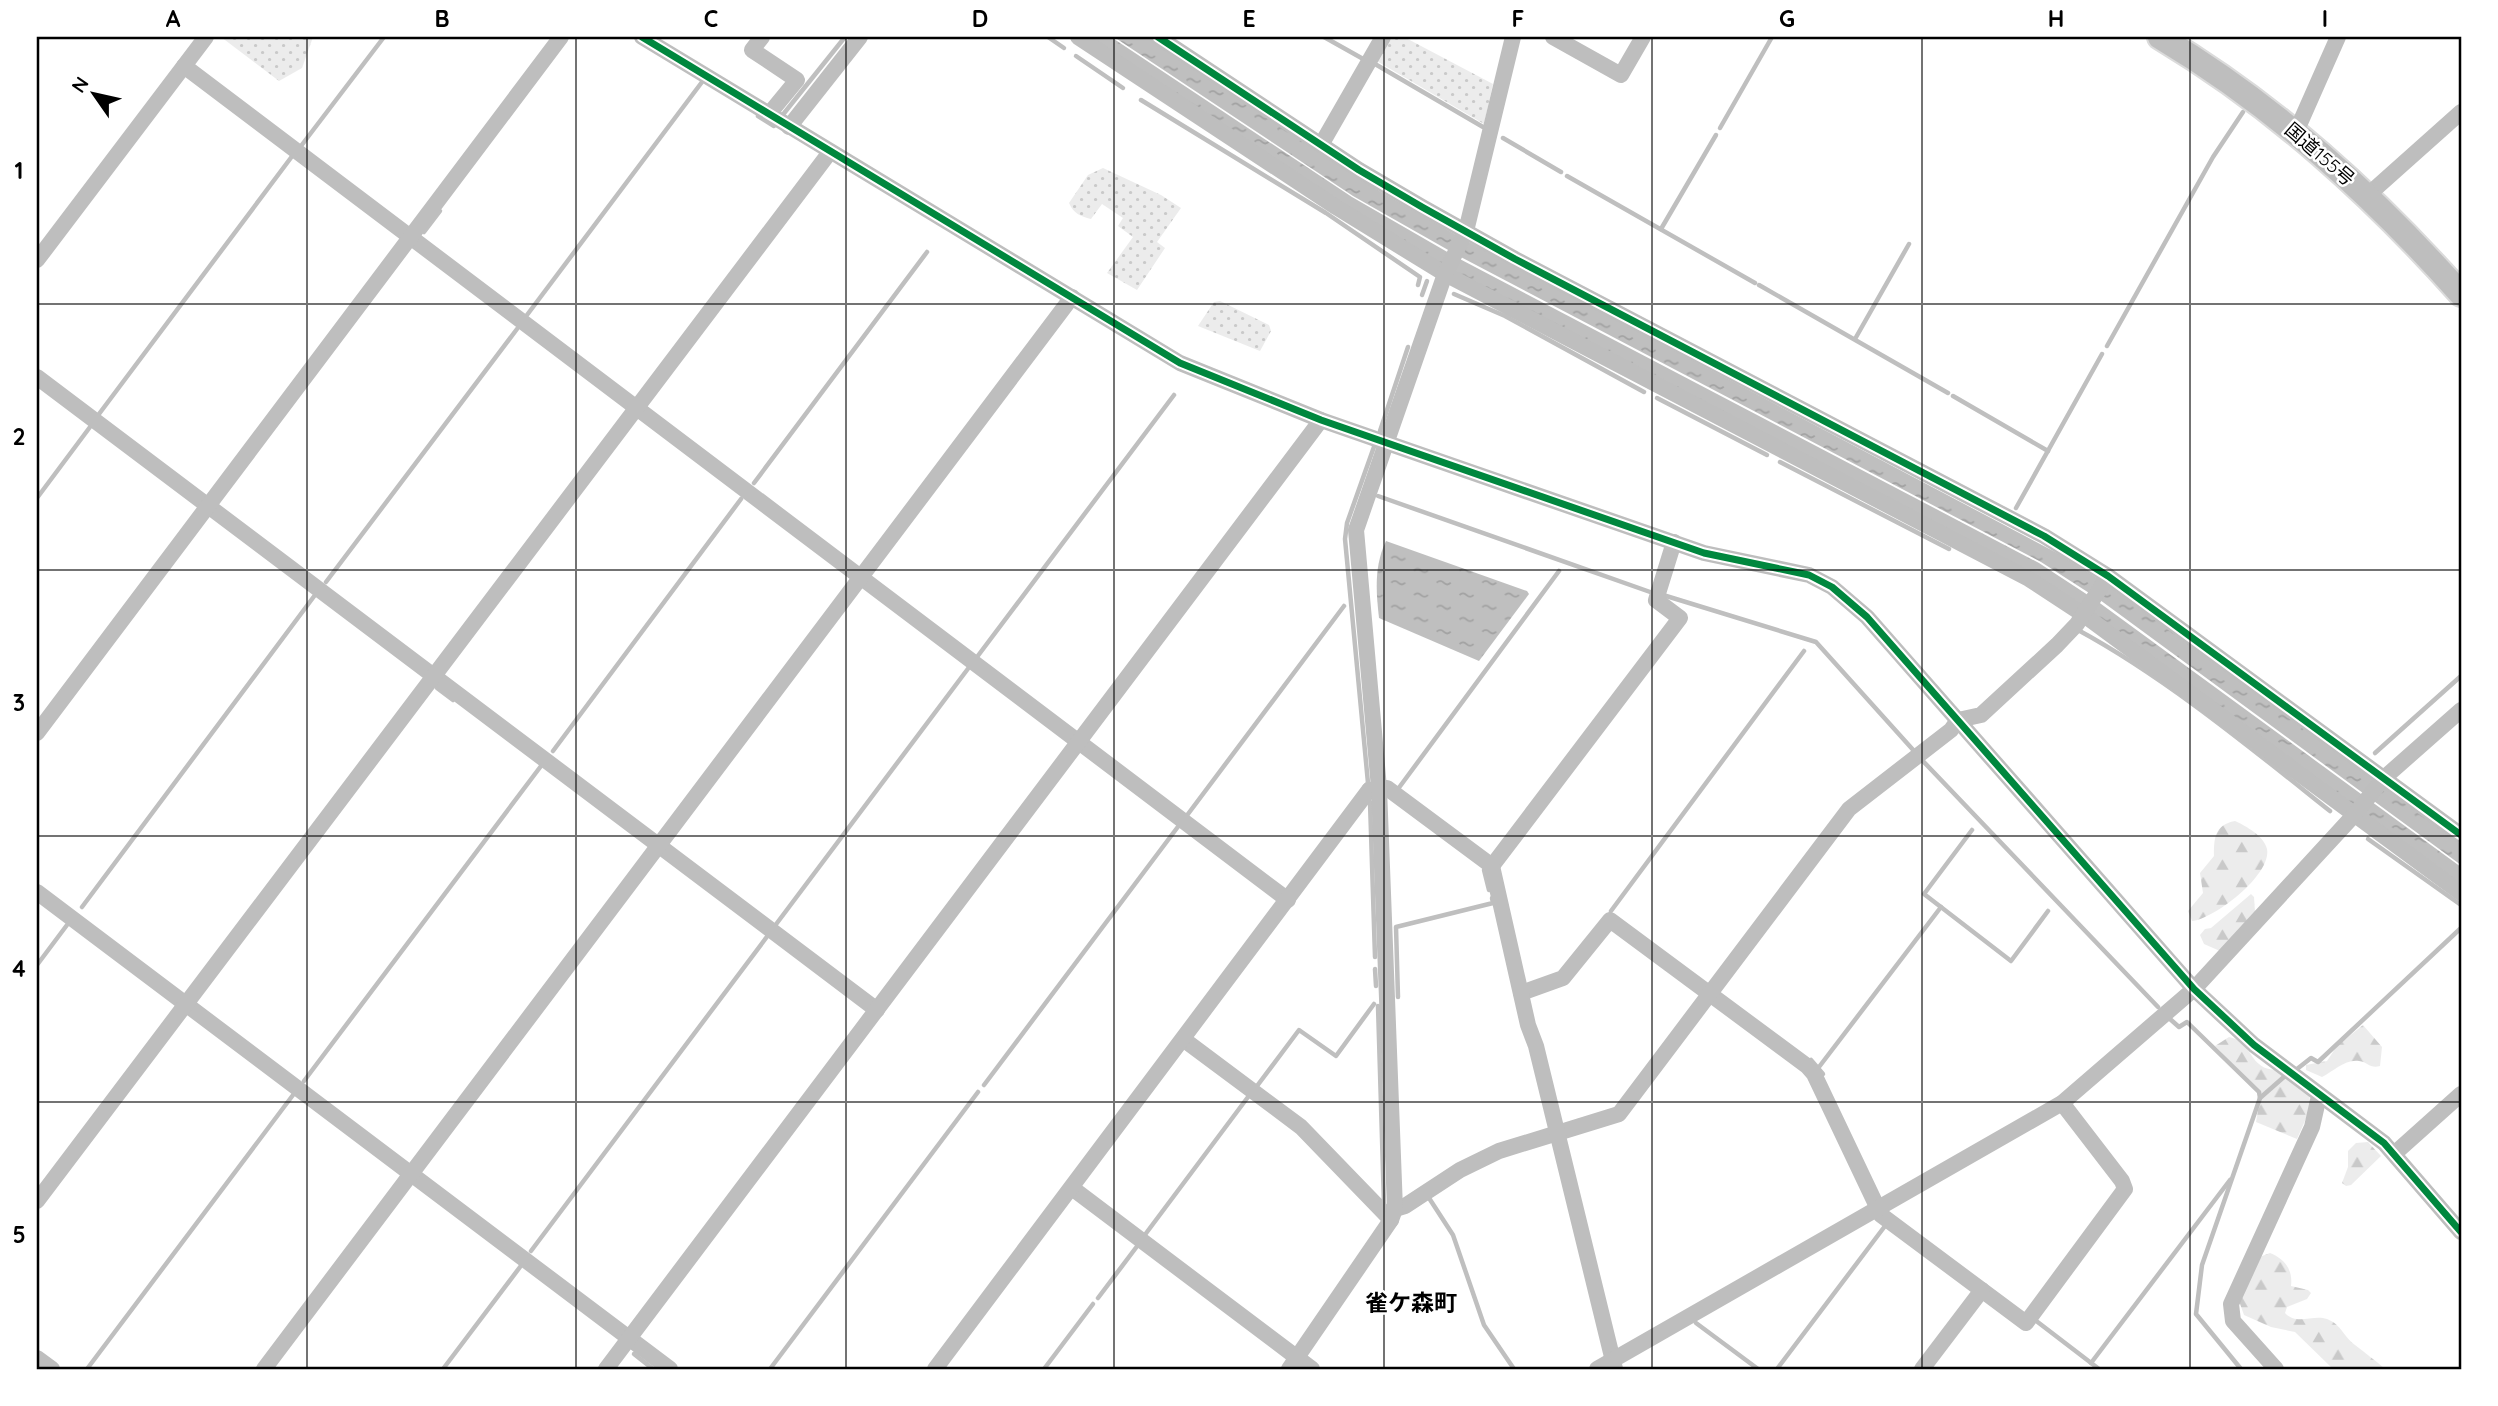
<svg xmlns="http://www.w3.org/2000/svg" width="2498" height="1406" viewBox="0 0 2498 1406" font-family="Quicksand,'Noto Sans JP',sans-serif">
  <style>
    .grass { fill: url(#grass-dots) }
    .forest { fill: url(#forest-firs) }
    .water { fill: url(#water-ripples) }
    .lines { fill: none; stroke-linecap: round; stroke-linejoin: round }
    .stream { stroke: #bfbfbf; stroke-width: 4.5 }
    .highway-casing { stroke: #dbdbdb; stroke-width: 28 }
    .minor { stroke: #bebebe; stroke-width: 16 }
    .highway { stroke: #bebebe; stroke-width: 24 }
    .cycleway-casing { stroke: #fff; stroke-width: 11 }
    .cycleway { stroke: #00873e; stroke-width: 7 }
    .grid { fill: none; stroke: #000; stroke-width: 2; stroke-opacity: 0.55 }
    .labels { text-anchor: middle; stroke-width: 5; stroke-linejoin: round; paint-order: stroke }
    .street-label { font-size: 19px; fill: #000; stroke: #fff }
    .quarter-label { font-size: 23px; font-weight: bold; fill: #000; stroke: #fff }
    .neatline { fill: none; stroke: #000; stroke-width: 2.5 }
    .grid-label { font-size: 23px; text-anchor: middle; font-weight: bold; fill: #000 }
  </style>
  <defs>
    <pattern id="grass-dots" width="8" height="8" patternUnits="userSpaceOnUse" patternTransform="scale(1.75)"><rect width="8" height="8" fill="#ececec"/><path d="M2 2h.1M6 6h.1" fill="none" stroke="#c9c9c9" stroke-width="1.8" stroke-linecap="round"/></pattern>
    <pattern id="forest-firs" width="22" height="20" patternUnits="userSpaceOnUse" patternTransform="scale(1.75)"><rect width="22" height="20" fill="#ececec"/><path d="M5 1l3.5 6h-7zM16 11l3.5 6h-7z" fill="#c9c9c9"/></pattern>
    <pattern id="water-ripples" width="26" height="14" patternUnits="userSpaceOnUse" patternTransform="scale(1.75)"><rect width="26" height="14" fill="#bfbfbf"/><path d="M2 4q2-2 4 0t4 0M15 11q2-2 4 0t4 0" fill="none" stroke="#a2a2a2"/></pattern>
  </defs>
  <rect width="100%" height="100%" fill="#fff"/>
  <g class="grass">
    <path d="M221,37H313L302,68L279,81Z"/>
    <path d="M1388,37H1404L1493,84L1484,124L1375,60Z"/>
    <path d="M1103,168L1161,195L1181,208L1157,242L1165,248L1137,290L1107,273L1133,237L1118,226L1123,218L1102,204L1091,219C1080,216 1074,214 1069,203L1088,175Z"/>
    <path d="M1220,301L1269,325L1271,331L1260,351L1198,326L1214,302Z"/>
  </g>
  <g class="forest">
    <path d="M2235,821C2246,826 2264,836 2267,849C2272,875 2214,919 2192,921L2188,911L2203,893L2200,873L2214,856C2214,839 2214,825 2235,821Z"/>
    <path d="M2251,894L2254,897L2255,912L2220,951L2204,944L2200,935L2205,929L2211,928Z"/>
    <path d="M2363,1025L2382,1047L2380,1066C2370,1069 2368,1062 2359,1061C2345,1059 2334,1071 2322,1077L2306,1070V1065L2327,1061L2337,1046Z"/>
    <path d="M2229,1037C2255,1042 2247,1070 2278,1070L2309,1094L2311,1107L2297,1139L2256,1122L2261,1092L2215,1046Z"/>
    <path d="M2368,1142L2381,1156L2351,1185L2346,1186L2342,1183L2348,1167V1151L2356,1143Z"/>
    <path d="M2270,1253C2285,1259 2293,1270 2291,1286L2308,1290L2311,1293L2307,1299L2287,1307L2285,1313C2297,1326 2313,1314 2327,1319C2342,1325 2343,1336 2355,1345C2365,1353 2375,1360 2385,1369H2333L2295,1332L2271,1327L2244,1315L2239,1301L2257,1258Z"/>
  </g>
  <g class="water">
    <path d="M1087,37H1111L1352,197L1456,257L2039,563L2097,601L2461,867V884L2093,615L1450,270L1338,204Z"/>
    <path d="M1114,37H1148L1381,192L1465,240L2059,554L2108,585L2461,844V865L2100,600L2041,562L1457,255L1353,196Z"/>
    <path d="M1386,541L1527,591L1529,594L1479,661L1379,618C1376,591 1374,566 1386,541Z"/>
  </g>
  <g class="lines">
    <g class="stream">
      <path d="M1048,37L1064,48"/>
      <path d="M1324,37L1365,60"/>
      <path d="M1076,56L1123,88"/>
      <path d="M1375,64L1483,127"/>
      <path d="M1141,100L1326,213L1420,277L1418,285"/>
      <path d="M758,116L774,126L776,124"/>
      <path d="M781,117L845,37"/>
      <path d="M1720,128L1772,37"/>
      <path d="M1503,138L1561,172"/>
      <path d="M301,146L384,37"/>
      <path d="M1567,176L1755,283"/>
      <path d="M1661,229L1716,135"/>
      <path d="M424,232L440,211"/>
      <path d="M1759,285L1948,393"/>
      <path d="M1454,294L1505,316L1644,392"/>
      <path d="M1422,295L1427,281"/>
      <path d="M527,315L702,82"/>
      <path d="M1855,339L1909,244"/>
      <path d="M2107,346L2213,157L2243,112"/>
      <path d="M1953,396L2048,451"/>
      <path d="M1657,398L1767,455"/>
      <path d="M99,414L293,155"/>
      <path d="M1380,431L1408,347"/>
      <path d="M1780,462L1949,549"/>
      <path d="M754,483L927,252"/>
      <path d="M1378,496L1653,593"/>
      <path d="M37,498L90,427"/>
      <path d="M2016,508L2102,354"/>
      <path d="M326,582L517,329"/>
      <path d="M1663,595L1816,642L1915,752"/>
      <path d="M2078,630C2165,677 2252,749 2330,811"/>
      <path d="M977,657L1174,395"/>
      <path d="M437,688L453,700"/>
      <path d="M553,751L741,499"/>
      <path d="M2375,753L2461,676"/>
      <path d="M1921,759L2158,1007"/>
      <path d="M1365,786L1368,783L1345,539L1347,523L1375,444"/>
      <path d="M1398,789L1559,571"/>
      <path d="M1370,802L1375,957"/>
      <path d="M1185,818L1344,606"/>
      <path d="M1972,830L1924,894L2011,961L2048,911"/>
      <path d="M2368,839L2461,905"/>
      <path d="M1484,870L1489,890"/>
      <path d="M82,907L315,595"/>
      <path d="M1611,911L1804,651"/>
      <path d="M774,927L970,666"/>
      <path d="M37,965L67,925"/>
      <path d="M1375,969L1376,986"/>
      <path d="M1398,997L1396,927L1493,903L1492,898"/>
      <path d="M1378,1006L1384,1204"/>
      <path d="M2170,1019L2179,1027L2187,1022L2259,1092L2260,1098L2202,1265L2196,1314L2241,1369"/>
      <path d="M1811,1060L1823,1074"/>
      <path d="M1819,1067L1941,907"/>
      <path d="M2297,1069L2311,1058L2318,1062L2461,928"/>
      <path d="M304,1081L541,766"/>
      <path d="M984,1085L1180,824"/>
      <path d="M1257,1086L1299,1030L1336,1056L1374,1004"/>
      <path d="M2260,1098L2285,1076"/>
      <path d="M1429,1198L1453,1235L1484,1325L1514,1369"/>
      <path d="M1144,1236L1248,1097"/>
      <path d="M531,1251L769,934"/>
      <path d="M1098,1298L1138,1245"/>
      <path d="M2035,1320L2099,1369"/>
      <path d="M1696,1323L1758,1369"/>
      <path d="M634,1354L653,1369"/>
      <path d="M2091,1363L2230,1180"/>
      <path d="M87,1369L293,1095"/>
      <path d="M443,1369L520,1267"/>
      <path d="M770,1369L978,1092"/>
      <path d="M1044,1369L1093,1304"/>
      <path d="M1777,1369L1885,1226"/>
    </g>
    <defs>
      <path id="highway" d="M2160,37C2275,106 2372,194 2461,294"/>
    </defs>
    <use href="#highway" class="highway-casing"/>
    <g class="minor">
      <path d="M642,37L1180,363L1321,420L1704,553L1809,575L1832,587L1867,617L2194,989L2254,1045L2384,1143L2461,1232"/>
      <path d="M762,37L752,50L797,80L769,114"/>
      <path d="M1078,37L1336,207L1445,274L2029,579L2084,615L2461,893"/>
      <path d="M1158,37L1359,170L1422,207L1515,259L2044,536L2108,576L2461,835"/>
      <path d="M1553,37L1621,75L1643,37"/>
      <path d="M184,66L1288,900"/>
      <path d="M789,127L860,37"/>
      <path d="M2296,132L2338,37"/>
      <path d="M1321,145L1383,37"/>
      <path d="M2368,195L2461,112"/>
      <path d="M37,260L206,37"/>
      <path d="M37,377L877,1010"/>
      <path d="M37,733L561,37"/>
      <path d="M1492,866L1680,618L1656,600L1674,542"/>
      <path d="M37,892L670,1369"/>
      <path d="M1521,993L1563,978L1610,920L1807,1066L1814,1074L1881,1215L2026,1323L2125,1189L2122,1181L2062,1103"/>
      <path d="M1183,1039L1301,1127L1391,1220"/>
      <path d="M2394,1154L2461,1094"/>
      <path d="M1072,1188L1312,1369"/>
      <path d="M37,1201L830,152"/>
      <path d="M1395,1209L1405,1206L1460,1170L1499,1151L1619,1114L1849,809L1951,730L1958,720L1981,715L2057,645L2077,624L2108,576"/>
      <path d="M37,1358L52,1369"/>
      <path d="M264,1369L1072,297"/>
      <path d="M606,1369L1321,420"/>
      <path d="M935,1369L1369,790L1387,788L1492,866L1528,1025L1536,1046L1615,1369"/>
      <path d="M1289,1369L1391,1220L1395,1209L1379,788L1356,530L1445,274L1466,231L1513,37"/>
      <path d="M1597,1369L2062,1103L2194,989L2355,814L2384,778L2461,710"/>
      <path d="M1922,1369L1982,1290"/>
      <path d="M2276,1369L2233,1321L2231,1304L2312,1127L2319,1096"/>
    </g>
    <use href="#highway" class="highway"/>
    <defs>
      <g id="cycleway">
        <path d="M642,37L1180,363L1321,420L1704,553L1809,575L1832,587L1867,617L2194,989L2254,1045L2384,1143L2461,1232"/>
        <path d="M1158,37L1359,170L1422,207L1515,259L2044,536L2108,576L2461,835"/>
      </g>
    </defs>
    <use href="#cycleway" class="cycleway-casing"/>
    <use href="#cycleway" class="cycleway"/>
  </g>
  <path class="grid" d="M307,37V1369M576,37V1369M846,37V1369M1114,37V1369M1384,37V1369M1652,37V1369M1922,37V1369M2190,37V1369M37,304H2461M37,570H2461M37,836H2461M37,1102H2461"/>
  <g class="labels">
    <g class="street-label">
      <text transform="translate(2320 154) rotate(41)" y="7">国道155号</text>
    </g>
    <g class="quarter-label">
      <text x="1411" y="1311">雀ケ森町</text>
    </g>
  </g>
  <rect width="2498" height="1406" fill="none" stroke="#ffffff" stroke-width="77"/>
  <g transform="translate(94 94) rotate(304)" stroke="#ffffff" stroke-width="5" paint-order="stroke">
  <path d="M0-5L12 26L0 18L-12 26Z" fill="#000000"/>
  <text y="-10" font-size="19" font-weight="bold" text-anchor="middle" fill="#000000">N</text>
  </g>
  <rect x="38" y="38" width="2422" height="1330" class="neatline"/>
  <g class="grid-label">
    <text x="173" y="27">A</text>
    <text x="442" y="27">B</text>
    <text x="711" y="27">C</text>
    <text x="980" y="27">D</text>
    <text x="1249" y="27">E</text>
    <text x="1518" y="27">F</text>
    <text x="1787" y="27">G</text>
    <text x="2056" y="27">H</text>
    <text x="2325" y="27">I</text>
    <text x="19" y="179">1</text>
    <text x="19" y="445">2</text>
    <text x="19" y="711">3</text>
    <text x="19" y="977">4</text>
    <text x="19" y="1243">5</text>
  </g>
</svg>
